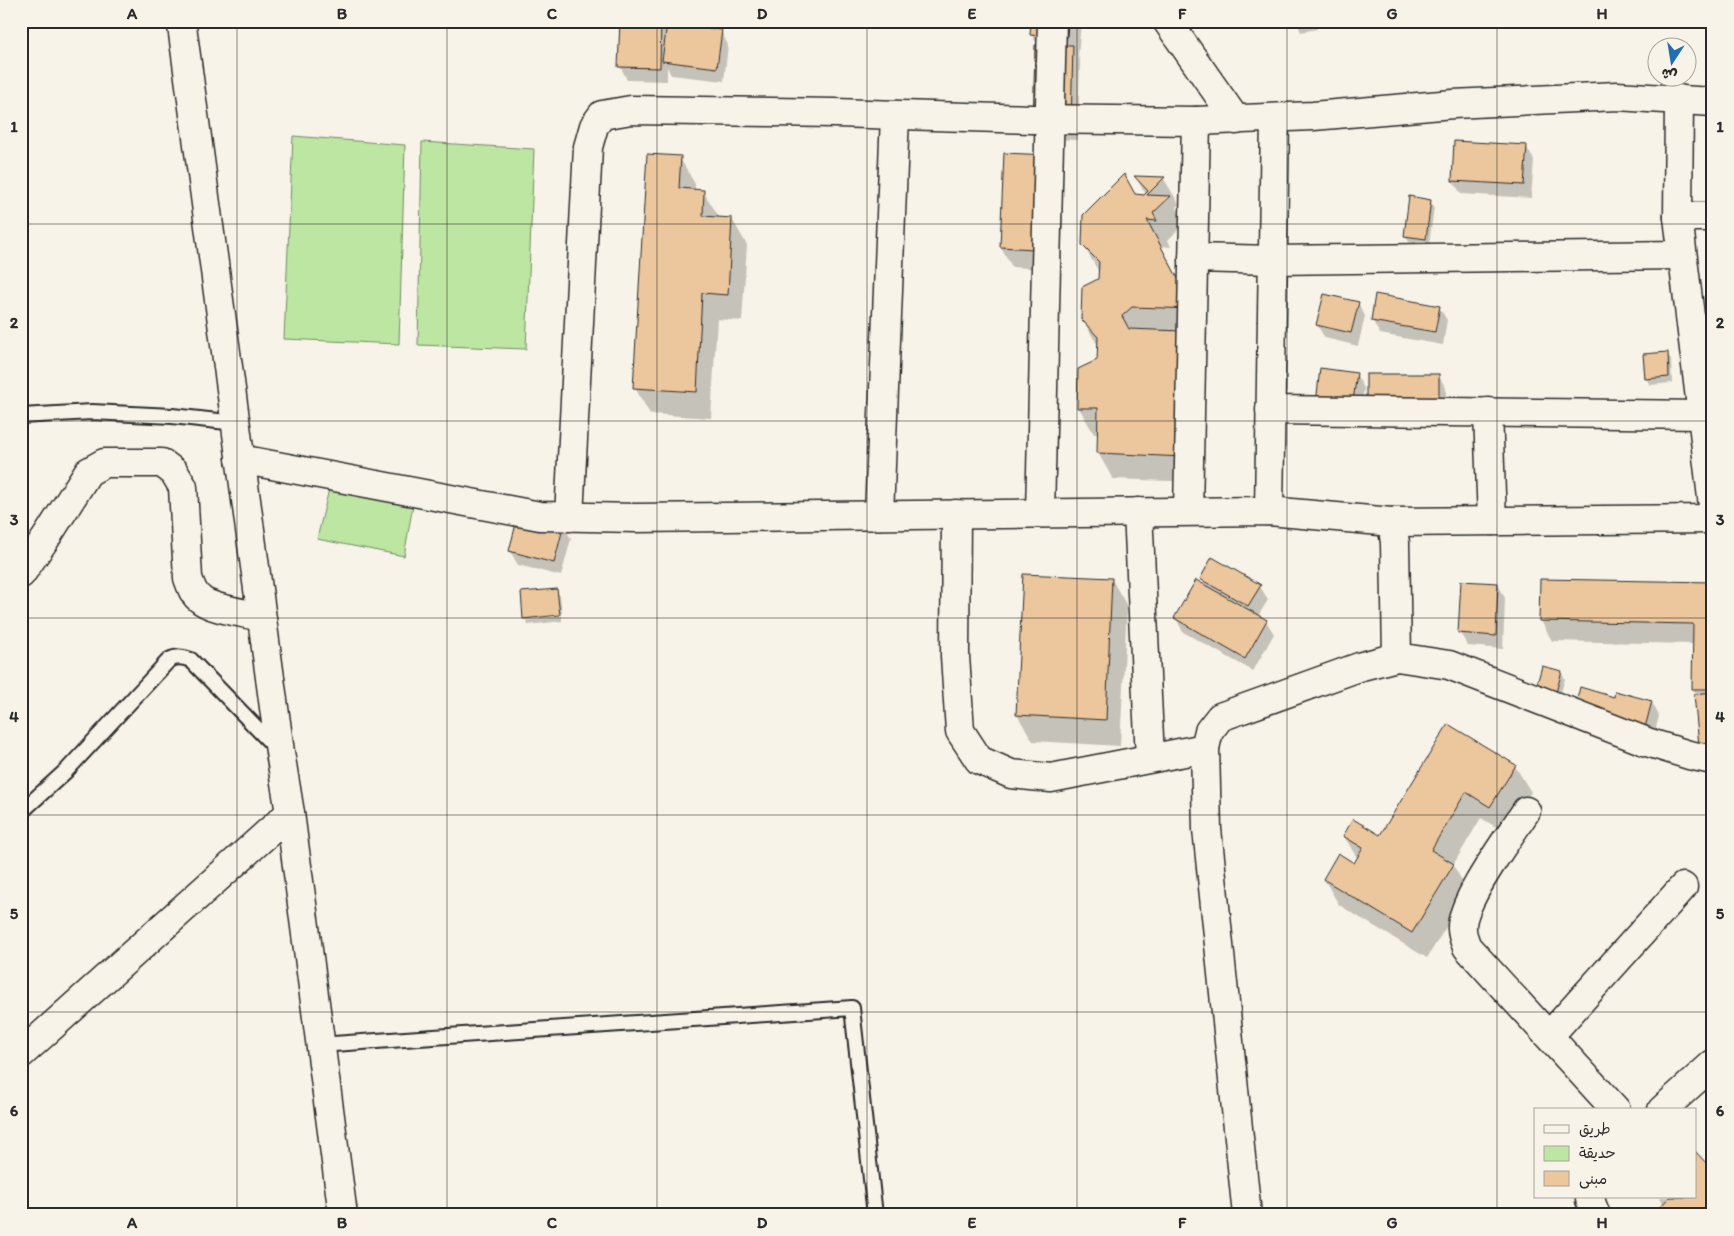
<svg xmlns="http://www.w3.org/2000/svg" width="1734" height="1236" viewBox="0 0 1734 1236" font-family="Itim,'Playpen Sans Arabic',sans-serif">
  <style>
    .green { fill: #bde6a2; stroke: #748866 }
    .shadow { fill: #0003 }
    .building { fill: #ecc69c; stroke: #2b2b2b }
    .lines { fill: none; stroke-linecap: round; stroke-linejoin: round }
    .lane-casing { stroke: #2b2b2b; stroke-width: 18 }
    .street-casing { stroke: #2b2b2b; stroke-width: 31 }
    .lane { stroke: #f7f3e8; stroke-width: 14 }
    .street { stroke: #f7f3e8; stroke-width: 28 }
    .grid { fill: none; stroke: #2b2b2b; stroke-width: 1; stroke-opacity: 0.55 }
    .neatline { fill: none; stroke: #2b2b2b; stroke-width: 2 }
    .grid-label { font-size: 16px; text-anchor: middle; font-weight: bold; fill: #2b2b2b }
  </style>
  <rect width="100%" height="100%" fill="#f7f3e8"/>
  <filter id="ink" filterUnits="userSpaceOnUse"><feTurbulence type="fractalNoise" baseFrequency=".02" numOctaves="2"/><feDisplacementMap in="SourceGraphic" scale="10" xChannelSelector="R" yChannelSelector="G"/><feConvolveMatrix kernelMatrix="1 2 1 2 8 2 1 2 1" color-interpolation-filters="sRGB"/></filter>
  <g filter="url(#ink)">
    <g class="green">
      <path d="M293,136L405,145L399,344L284,339Z"/>
      <path d="M422,142L534,149L526,349L418,345Z"/>
      <path d="M329,489L413,505L404,556L317,539Z"/>
    </g>
    <g class="shadow">
      <path d="M621,21H669V25L721,31L728,45L724,81L671,75L667,67V81L627,80L620,66Z"/>
      <path d="M1033,21H1081L1078,57L1080,60L1078,140L1042,139L1038,46L1032,35Z"/>
      <path d="M1296,21H1315L1317,29L1301,32Z"/>
      <path d="M1526,146L1534,160L1531,198L1461,194L1453,181Z"/>
      <path d="M1005,154L1059,209L1063,216L1061,270L1012,267L1001,247Z"/>
      <path d="M680,158L695,184V190L703,191L719,217L732,219L747,245L742,321L717,319L711,418L650,414L635,388Z"/>
      <path d="M1136,178L1164,179L1179,204L1176,207L1185,223L1168,240L1171,247L1161,246L1208,335L1182,334L1198,482L1113,479L1098,453V434H1094L1079,408L1099,361V347L1082,319L1099,279V272L1083,245L1135,195L1147,196Z"/>
      <path d="M1430,201L1434,207L1429,245L1409,242L1405,235Z"/>
      <path d="M1358,303L1365,316L1358,346L1325,338L1317,325Z"/>
      <path d="M1439,307L1447,320L1443,345L1380,334L1372,320Z"/>
      <path d="M1667,353L1671,360L1672,383L1650,385L1646,378Z"/>
      <path d="M1356,374L1364,388L1360,421L1325,416Z"/>
      <path d="M1438,375L1446,388V418H1375Z"/>
      <path d="M563,525L571,539L561,576L518,565L510,551Z"/>
      <path d="M1201,579L1260,586L1268,600L1258,616L1266,621L1274,634L1253,671L1183,632L1176,618L1206,586Z"/>
      <path d="M1112,580L1127,606L1120,746L1033,741L1017,715Z"/>
      <path d="M1498,584L1505,598L1503,649L1468,646L1460,633Z"/>
      <path d="M1713,584V769L1697,695L1693,689L1694,644L1552,641L1541,621Z"/>
      <path d="M556,590L560,596L562,613L526,617V620L562,616V621L528,625L525,618L522,593Z"/>
      <path d="M1561,672L1565,679L1558,702L1540,697Z"/>
      <path d="M1615,698L1652,702L1659,716L1650,751L1581,733L1573,720Z"/>
      <path d="M1515,766L1531,792L1506,833L1481,818L1453,865L1468,891L1427,958L1339,905L1324,879L1354,865L1357,858L1344,836L1381,837Z"/>
      <path d="M1708,1167L1713,1215L1664,1205L1660,1197H1695Z"/>
    </g>
    <g class="building">
      <path d="M620,21H661L660,68L618,67Z"/>
      <path d="M1031,21H1068L1067,38L1030,35Z"/>
      <path d="M667,23L722,30L717,68L662,61Z"/>
      <path d="M1035,45H1073L1071,126H1033Z"/>
      <path d="M1454,141L1527,145L1524,185L1452,181Z"/>
      <path d="M1004,153L1049,155L1050,250L1000,247Z"/>
      <path d="M647,154L681,156L679,188L704,190L703,216L732,218L728,295L702,293L697,392L633,388Z"/>
      <path d="M1124,174L1135,194L1144,195L1148,191L1134,176L1165,177L1147,195L1171,196L1153,213L1157,221L1147,220L1194,309L1132,307L1122,316L1129,329L1182,331L1184,457L1097,453L1098,408H1077L1078,369L1097,360L1098,337L1081,319L1082,287L1098,279L1099,262L1082,245L1083,215Z"/>
      <path d="M1409,196L1431,200L1426,239L1404,236Z"/>
      <path d="M1324,294L1359,302L1351,333L1316,325Z"/>
      <path d="M1375,294L1440,306L1435,332L1371,321Z"/>
      <path d="M1668,352L1669,377L1645,379L1643,354Z"/>
      <path d="M1320,368L1357,373L1352,408L1316,403Z"/>
      <rect x="1366" y="374" width="73" height="31"/>
      <path d="M519,512L564,524L554,563L509,551Z"/>
      <path d="M1212,557L1261,585L1248,606L1200,579Z"/>
      <path d="M1023,574L1112,578L1106,720L1016,715Z"/>
      <path d="M1540,579L1713,582V689H1692L1693,624L1539,621Z"/>
      <path d="M1196,580L1267,620L1245,659L1174,618Z"/>
      <path d="M1461,581L1498,583L1496,636L1458,633Z"/>
      <path d="M557,589L560,615L523,619L521,592Z"/>
      <path d="M1542,666L1562,671L1555,696L1535,691Z"/>
      <path d="M1580,687L1614,697L1615,691L1652,701L1642,739L1572,720Z"/>
      <path d="M1713,692V755L1700,756L1694,694Z"/>
      <path d="M1448,724L1516,765L1490,807L1466,792L1431,850L1454,864L1412,933L1323,879L1338,853L1354,863L1363,848L1343,836L1353,819L1380,835Z"/>
      <path d="M1695,1151L1708,1165L1713,1161V1215H1651L1670,1197H1695Z"/>
    </g>
    <g class="lines">
      <defs>
        <g id="lane">
          <path d="M21,416L92,412L172,416L236,423"/>
          <path d="M21,812L67,770L169,660C177,656 182,657 191,660L277,749"/>
          <path d="M319,1045L852,1008L875,1215"/>
        </g>
        <g id="street">
          <path d="M1167,21L1236,120"/>
          <path d="M182,26L280,752L290,813L343,1215"/>
          <path d="M1679,99L1678,217L1713,506"/>
          <path d="M1678,217H1713"/>
          <path d="M1193,258L1273,260L1682,255"/>
          <path d="M1270,410L1702,415"/>
          <path d="M1488,412L1492,521"/>
          <path d="M240,459L540,516L636,518L1269,511L1392,522L1395,543L1397,657"/>
          <path d="M1188,511L1196,121"/>
          <path d="M1269,511L1275,118"/>
          <path d="M1138,512L1150,758"/>
          <path d="M1040,513L1052,21"/>
          <path d="M956,514L955,656L960,731L979,760L1011,774L1051,778L1205,748"/>
          <path d="M879,515L895,115"/>
          <path d="M569,517L588,147L594,126L602,115L631,110L835,113L1031,119L1196,121L1313,116L1453,104L1617,96L1713,102"/>
          <path d="M1392,522L1713,519"/>
          <path d="M21,574L46,538L88,472L104,463H162L174,472L183,487L188,578C191,586 193,594 200,599C211,609 246,613 261,617"/>
          <path d="M1526,811C1510,836 1460,902 1462,929C1462,935 1465,942 1467,947L1616,1110"/>
          <path d="M1549,1036L1683,887"/>
          <path d="M21,1054L290,813"/>
          <path d="M1662,1110L1713,1064"/>
          <path d="M1591,1197L1590,1200L1596,1215"/>
          <path d="M1247,1215L1207,829L1205,748L1209,731L1220,717L1362,666L1397,657L1449,665L1647,742L1689,755L1713,760"/>
        </g>
      </defs>
      <use href="#lane" class="lane-casing"/>
      <use href="#street" class="street-casing"/>
      <use href="#lane" class="lane"/>
      <use href="#street" class="street"/>
    </g>
  </g>
  <path class="grid" d="M237,21V1215M447,21V1215M657,21V1215M867,21V1215M1077,21V1215M1287,21V1215M1497,21V1215M21,224H1713M21,421H1713M21,618H1713M21,815H1713M21,1012H1713"/>
  <rect width="1734" height="1236" fill="none" stroke="#f7f3e8" stroke-width="55"/>
  <rect x="1534" y="1108" width="162" height="90" fill="#f7f3e8" stroke="#a5a39c"/>
  <rect x="1544" y="1125" width="25" height="8" fill="#f7f3e8" stroke="#a5a39c"/>
  <text x="1579" y="1134" font-size="15" fill="#2b2b2b">طريق</text>
  <rect x="1544" y="1146" width="25" height="15" fill="#bde6a2" stroke="#a5a39c"/>
  <text x="1579" y="1158" font-size="15" fill="#2b2b2b">حديقة</text>
  <rect x="1544" y="1171" width="25" height="15" fill="#ecc69c" stroke="#a5a39c"/>
  <text x="1579" y="1184" font-size="15" fill="#2b2b2b">مبنى</text>
  <g transform="translate(1672 62) rotate(192)"><circle r="24" fill="#f7f3e8" stroke="#a5a39c"/>
  <path d="M0-4L9 19L0 12L-9 19Z" fill="#1f6fb2"/>
  <text y="-8" font-size="14" font-weight="bold" text-anchor="middle" fill="#2b2b2b">ش</text>
  </g>
  <rect x="28" y="28" width="1678" height="1180" class="neatline"/>
  <g class="grid-label">
    <text x="132" y="19">A</text>
    <text x="342" y="19">B</text>
    <text x="552" y="19">C</text>
    <text x="762" y="19">D</text>
    <text x="972" y="19">E</text>
    <text x="1182" y="19">F</text>
    <text x="1392" y="19">G</text>
    <text x="1602" y="19">H</text>
    <text x="14" y="132">1</text>
    <text x="1720" y="132">1</text>
    <text x="14" y="328">2</text>
    <text x="1720" y="328">2</text>
    <text x="14" y="525">3</text>
    <text x="1720" y="525">3</text>
    <text x="14" y="722">4</text>
    <text x="1720" y="722">4</text>
    <text x="14" y="919">5</text>
    <text x="1720" y="919">5</text>
    <text x="14" y="1116">6</text>
    <text x="1720" y="1116">6</text>
    <text x="132" y="1228">A</text>
    <text x="342" y="1228">B</text>
    <text x="552" y="1228">C</text>
    <text x="762" y="1228">D</text>
    <text x="972" y="1228">E</text>
    <text x="1182" y="1228">F</text>
    <text x="1392" y="1228">G</text>
    <text x="1602" y="1228">H</text>
  </g>
</svg>
